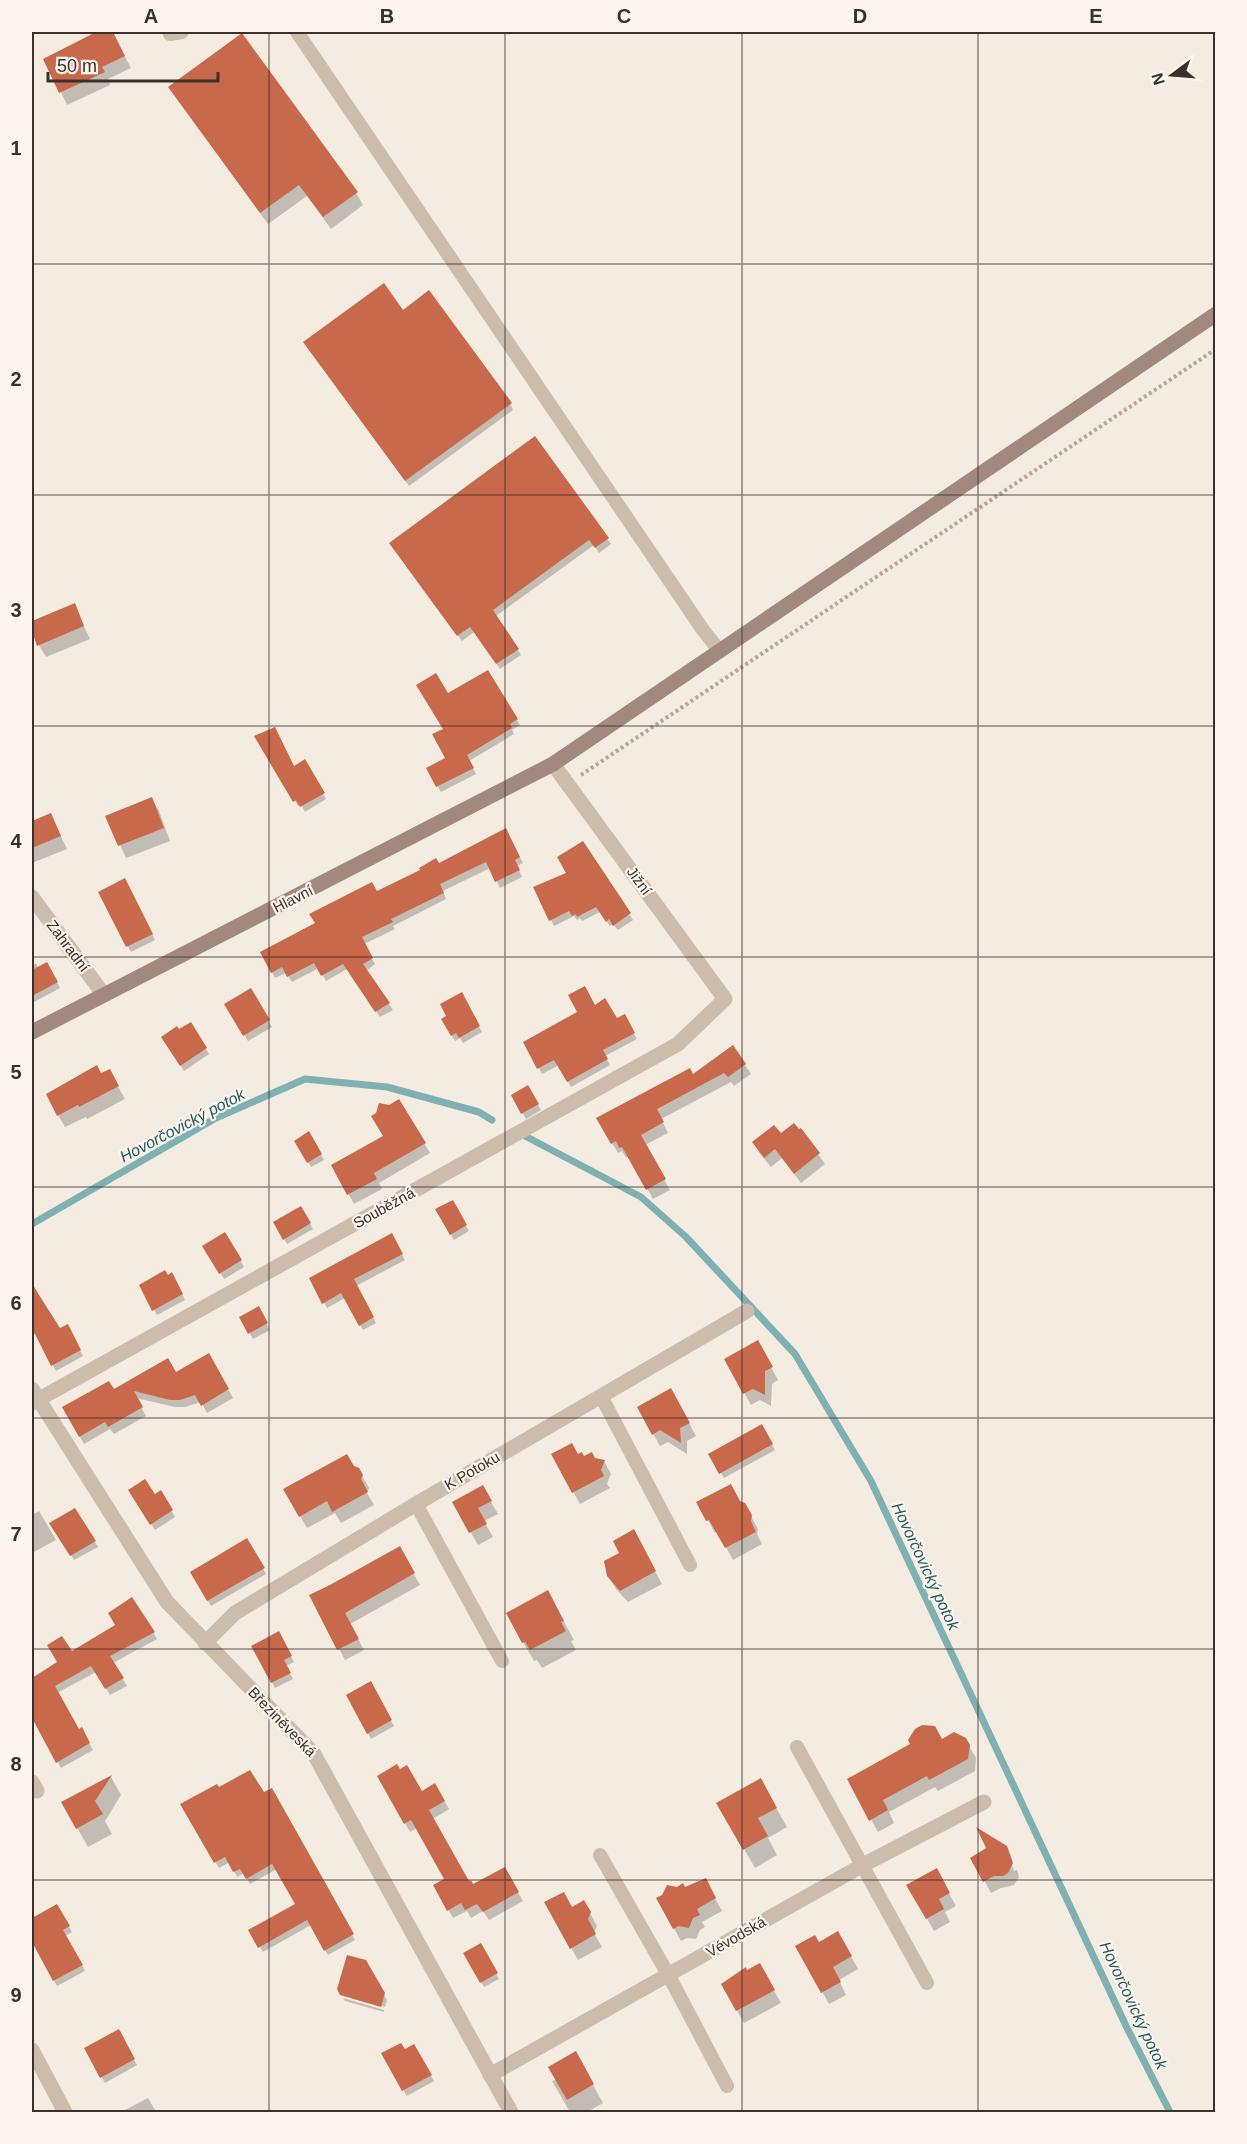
<svg xmlns="http://www.w3.org/2000/svg" width="1247" height="2144" viewBox="0 0 1247 2144" font-family="Arial,sans-serif">
  <style>
    .shadow { fill: #0003 }
    .lines { fill: none; stroke-linecap: round; stroke-linejoin: round }
    .stream { stroke: #7fb0b2; stroke-width: 7 }
    .building { fill: #c8694b }
    .path { stroke: #b9a596; stroke-width: 4; stroke-dasharray: 3 3; stroke-linecap: butt }
    .lane { stroke: #cdbbac; stroke-width: 14 }
    .street { stroke: #cdbbac; stroke-width: 15 }
    .secondary { stroke: #a18a7d; stroke-width: 15 }
    .grid { fill: none; stroke: #3b302b; stroke-width: 1.5; stroke-opacity: 0.55 }
    .labels { text-anchor: middle; stroke-width: 4.5; stroke-linejoin: round; paint-order: stroke }
    .street-label { font-size: 15px; fill: #3b302b; stroke: #fbf5ee }
    .water-label { font-size: 16px; font-style: italic; fill: #1f5a5e; stroke: #fbf5ee }
    .neatline { fill: none; stroke: #3b302b; stroke-width: 2 }
    .grid-label { font-size: 20px; text-anchor: middle; font-weight: bold; fill: #3b302b }
  </style>
  <rect width="100%" height="100%" fill="#f4ebe1"/>
  <g class="shadow">
    <path d="M100,32H112L131,68L108,79L110,85L67,105L45,59Z"/>
    <path d="M170,87L356,193L363,205L331,229L307,196L268,224Z"/>
    <path d="M403,312L510,404L513,410L409,486L308,348Z"/>
    <path d="M535,438L611,544L599,553L594,545L496,616L521,655L500,669L474,632L462,641L394,549Z"/>
    <path d="M74,605L90,639L46,657L39,645L32,627V622Z"/>
    <path d="M488,672L520,725L512,730L514,734L469,761L476,774L441,792L428,769L447,759L448,695Z"/>
    <path d="M256,736L294,768L305,761L326,799L305,812L301,804L298,806Z"/>
    <path d="M152,799L159,811L170,841L126,858L107,816Z"/>
    <path d="M50,814L67,849L32,863V822Z"/>
    <path d="M509,836L523,863L517,866L522,877L500,888L490,868L443,891L446,899L393,926L395,929L364,944L375,964L366,971L393,1010L380,1017L347,969L326,981L319,968L292,982L286,973L275,978L262,953L377,893Z"/>
    <path d="M582,843L633,920L618,930L613,924L610,926L600,912L582,921L580,918L577,920L574,916L554,926L535,888L568,873Z"/>
    <path d="M124,880L155,940L131,952L100,892Z"/>
    <path d="M36,963L38,968L47,963L60,988L32,1003V966Z"/>
    <path d="M250,990L272,1027L248,1041L226,1004Z"/>
    <path d="M461,994L482,1032L463,1043L460,1038L455,1041L443,1020L448,1017Z"/>
    <path d="M594,1007L617,1020L624,1016L637,1039L605,1056L610,1065L571,1087L559,1065L542,1074L525,1042Z"/>
    <path d="M190,1024L209,1054L184,1071L163,1037L179,1031Z"/>
    <path d="M745,1065L751,1074L734,1086L731,1082L661,1119L668,1133L645,1145L670,1190L653,1199L629,1156L626,1158L622,1151L618,1153L598,1119L693,1076Z"/>
    <path d="M101,1075L116,1083L125,1099L87,1119L86,1117L65,1127L58,1115Z"/>
    <path d="M528,1087L541,1110L526,1119L513,1096Z"/>
    <path d="M399,1101L430,1153L379,1183L382,1189L354,1204L333,1166L385,1137L389,1107Z"/>
    <path d="M801,1130L825,1164L801,1183L782,1158L771,1167L759,1152L780,1135Z"/>
    <path d="M309,1133L324,1160L311,1167L296,1141Z"/>
    <path d="M452,1202L469,1231L454,1240L437,1210Z"/>
    <path d="M301,1208L313,1229L287,1244L275,1223Z"/>
    <path d="M225,1234L244,1267L224,1279L204,1246Z"/>
    <path d="M392,1235L405,1260L356,1286L376,1323L363,1330L345,1298L327,1308L311,1279Z"/>
    <path d="M172,1274L185,1300L157,1315L141,1286Z"/>
    <path d="M32,1283L60,1330L67,1326L83,1356L56,1371L37,1334L35,1335L32,1329Z"/>
    <path d="M258,1308L270,1330L253,1339L241,1317Z"/>
    <path d="M757,1342L778,1380L772,1384L771,1406L760,1400L751,1405L726,1360Z"/>
    <path d="M209,1355L233,1398L207,1413L201,1402L185,1407H175L136,1398L146,1416L114,1434L110,1429L84,1444L64,1408L113,1391L175,1374Z"/>
    <path d="M671,1390L696,1436L687,1441V1454L668,1442L660,1446L639,1408Z"/>
    <path d="M762,1426L775,1450L724,1478L710,1455Z"/>
    <path d="M553,1455L578,1456L604,1461L611,1474L607,1484L610,1488L580,1504Z"/>
    <path d="M354,1468L358,1469L369,1488L367,1493L374,1505L341,1523L335,1513L307,1528L285,1489Z"/>
    <path d="M482,1487L498,1514L484,1521L493,1537L478,1545L454,1503Z"/>
    <path d="M130,1490L154,1496L160,1492L175,1517L155,1530Z"/>
    <path d="M698,1502L744,1504L758,1529L757,1534L762,1544L733,1560L717,1531L715,1533Z"/>
    <path d="M75,1510L98,1547L74,1560L51,1523Z"/>
    <path d="M39,1511L56,1540L32,1553V1515Z"/>
    <path d="M633,1531L662,1584L628,1602L616,1589L608,1576Z"/>
    <path d="M247,1540L266,1574L211,1606L192,1572Z"/>
    <path d="M399,1548L420,1585L350,1624L364,1650L345,1660L311,1595Z"/>
    <path d="M558,1611L574,1640L571,1641L576,1650L542,1668L537,1660L534,1661L523,1642Z"/>
    <path d="M153,1632L157,1639L113,1663L127,1686L110,1695L96,1672L57,1693L78,1731L81,1729L93,1750L61,1768L32,1715V1680L71,1653Z"/>
    <path d="M278,1633L294,1662L286,1666L293,1679L275,1688L253,1647Z"/>
    <path d="M370,1683L394,1726L371,1739L348,1696Z"/>
    <path d="M965,1739L976,1758L975,1771L938,1791L935,1787L889,1812L894,1823L878,1832L849,1779Z"/>
    <path d="M379,1776L421,1793L435,1785L449,1809L433,1819L469,1883L473,1886L504,1869L523,1901L489,1920L483,1911L471,1918L467,1911L453,1918L435,1886L446,1880L417,1828L410,1832Z"/>
    <path d="M111,1777L121,1795L105,1821L112,1834L88,1847L63,1802Z"/>
    <path d="M760,1780L787,1827L768,1838L777,1855L755,1868L718,1804Z"/>
    <path d="M219,1789L264,1794L271,1790L355,1940L328,1955L311,1925L263,1952L250,1931L297,1905L277,1869L250,1884L244,1873L237,1877L230,1862L219,1868L182,1804Z"/>
    <path d="M1006,1847L1011,1856H1009L1014,1871L1017,1870L1019,1877L1014,1885L1001,1888L991,1893L972,1858Z"/>
    <path d="M936,1870L956,1906L945,1912L950,1922L934,1931L908,1885Z"/>
    <path d="M705,1880L722,1911L702,1922L705,1927L700,1930L696,1939L687,1938L681,1941L658,1899Z"/>
    <path d="M584,1902L597,1926L594,1933L602,1947L578,1960L546,1903L572,1908Z"/>
    <path d="M57,1906L72,1932L65,1936L85,1971L57,1986L32,1940V1920Z"/>
    <path d="M838,1933L858,1969L839,1980L846,1995L829,2004L797,1947L818,1943Z"/>
    <path d="M480,1945L499,1979L484,1987L465,1953Z"/>
    <path d="M365,1961L387,2000L385,2007L341,1994Z"/>
    <path d="M759,1965L781,2003L744,2023L723,1985Z"/>
    <path d="M343,1998L384,2010V2012L345,2001Z"/>
    <path d="M118,2031L137,2065L105,2083L86,2049Z"/>
    <path d="M414,2046L434,2081L407,2096L383,2054L404,2051Z"/>
    <path d="M575,2053L603,2103L587,2112H570L552,2081L557,2079Z"/>
    <path d="M148,2098L156,2112H126L125,2110Z"/>
  </g>
  <g class="lines">
    <g class="stream">
      <path d="M525,1136L641,1197L686,1237L795,1354L871,1481L1127,2028L1170,2112"/>
      <path d="M32,1224L216,1118L305,1079L387,1087L479,1112L492,1120"/>
    </g>
  </g>
  <g class="building">
    <path d="M96,32H113L125,56L102,67L105,72L59,93L43,59Z"/>
    <path d="M242,33L358,192L323,217L299,185L260,213L168,87Z"/>
    <path d="M384,283L403,310L429,290L512,403L405,481L303,342Z"/>
    <path d="M535,436L609,538L595,548L589,540L493,610L519,649L496,664L470,627L457,636L389,543Z"/>
    <path d="M75,603L84,626L37,646L32,631V621Z"/>
    <path d="M488,670L518,719L510,724L512,728L467,755L474,768L436,787L426,768L445,758L432,734L443,729L416,685L436,673L448,693Z"/>
    <path d="M275,727L294,766L305,759L325,793L300,807L296,800L293,802L254,736Z"/>
    <path d="M152,797L164,828L118,846L105,816Z"/>
    <path d="M51,813L61,836L32,848V821Z"/>
    <path d="M506,828L520,857L515,860L520,870L495,882L486,862L440,884L444,893L391,919L393,922L362,937L373,958L363,964L390,1003L375,1012L343,964L321,976L314,963L287,977L282,967L271,973L260,952L315,923L309,914L372,882L377,891L420,870L419,868L436,858L439,863Z"/>
    <path d="M583,841L631,913L613,926L609,919L606,922L596,907L577,917L576,914L572,916L569,911L549,921L533,887L566,873L557,857Z"/>
    <path d="M125,878L153,934L126,947L98,892Z"/>
    <path d="M47,962L58,982L32,996V970Z"/>
    <path d="M585,986L595,1005L605,998L617,1018L625,1014L635,1033L603,1050L608,1059L567,1082L554,1060L537,1069L523,1042L577,1012L568,995Z"/>
    <path d="M251,988L270,1020L243,1036L224,1004Z"/>
    <path d="M462,992L480,1026L459,1038L456,1033L451,1036L441,1019L446,1016L440,1004Z"/>
    <path d="M191,1022L207,1048L180,1066L161,1037L177,1026L179,1029Z"/>
    <path d="M733,1045L746,1064L728,1077L724,1073L657,1109L664,1122L641,1135L666,1179L646,1190L622,1147L619,1148L616,1141L611,1144L596,1118L690,1068L693,1074Z"/>
    <path d="M97,1065L101,1073L110,1069L119,1086L79,1107L78,1105L57,1116L46,1094Z"/>
    <path d="M528,1085L539,1104L521,1114L511,1095Z"/>
    <path d="M399,1099L426,1143L374,1173L377,1179L347,1195L331,1165L383,1136L371,1116L376,1113L379,1103L389,1105Z"/>
    <path d="M794,1123L799,1129L801,1128L820,1153L794,1174L775,1149L764,1158L752,1142L774,1125L781,1133Z"/>
    <path d="M309,1131L322,1154L307,1163L294,1141Z"/>
    <path d="M453,1200L467,1225L450,1235L435,1209Z"/>
    <path d="M301,1206L311,1223L283,1240L273,1222Z"/>
    <path d="M225,1232L242,1260L219,1274L202,1246Z"/>
    <path d="M392,1233L403,1254L354,1279L374,1317L359,1326L341,1293L322,1304L309,1278Z"/>
    <path d="M165,1270L168,1275L172,1272L183,1294L152,1311L139,1285Z"/>
    <path d="M32,1284L60,1328L68,1324L81,1350L51,1366L32,1328Z"/>
    <path d="M259,1306L268,1323L248,1334L239,1317Z"/>
    <path d="M758,1340L773,1367L765,1371V1395L753,1389L743,1394L724,1359Z"/>
    <path d="M209,1353L229,1389L201,1406L195,1395L180,1400H170L134,1391L143,1407L108,1427L105,1422L79,1437L62,1407L109,1381L114,1389L168,1358L176,1372Z"/>
    <path d="M671,1388L690,1423L680,1428L681,1443L660,1430L652,1435L637,1407Z"/>
    <path d="M762,1424L773,1444L719,1474L708,1454Z"/>
    <path d="M572,1443L578,1454L582,1452L584,1456L592,1452L595,1458L605,1460L601,1470L604,1476L572,1493L551,1454Z"/>
    <path d="M347,1454L354,1466L359,1468L363,1475L361,1479L368,1492L332,1512L327,1501L299,1517L283,1489Z"/>
    <path d="M145,1479L155,1494L161,1490L173,1510L150,1525L128,1490Z"/>
    <path d="M731,1484L740,1501L745,1503L752,1515L751,1521L756,1532L725,1548L709,1520L706,1521L696,1502Z"/>
    <path d="M483,1485L492,1501L478,1508L487,1524L469,1533L452,1502Z"/>
    <path d="M75,1508L96,1541L70,1556L49,1523Z"/>
    <path d="M634,1529L656,1571L620,1591L607,1576L604,1561L619,1553L613,1541Z"/>
    <path d="M247,1538L265,1568L207,1601L190,1572Z"/>
    <path d="M400,1546L415,1573L345,1613L359,1639L337,1650L309,1595L330,1585Z"/>
    <path d="M548,1590L564,1621L561,1622L566,1631L530,1650L525,1642L522,1643L506,1613Z"/>
    <path d="M132,1597L155,1632L110,1656L124,1678L105,1689L91,1666L55,1686L79,1729L82,1727L90,1743L56,1763L32,1718V1678L57,1662L47,1645L62,1636L72,1651L115,1625L108,1613Z"/>
    <path d="M279,1631L292,1656L284,1660L291,1673L271,1683L251,1646Z"/>
    <path d="M371,1681L392,1720L367,1734L346,1695Z"/>
    <path d="M922,1725L935,1726L942,1739L954,1732L966,1738L970,1745L968,1759L929,1780L927,1776L883,1800L888,1810L869,1821L847,1779L910,1744L908,1740L915,1729Z"/>
    <path d="M397,1764L400,1769L407,1765L422,1791L435,1783L445,1801L429,1810L469,1881L471,1880L473,1884L505,1867L519,1892L483,1912L477,1904L465,1910L461,1903L447,1911L433,1885L444,1879L411,1820L404,1824L377,1776Z"/>
    <path d="M250,1770L264,1792L272,1788L354,1934L324,1951L307,1920L258,1948L248,1930L295,1904L272,1864L246,1879L240,1869L233,1872L225,1857L214,1863L180,1804L217,1784L219,1787Z"/>
    <path d="M112,1775L95,1801L103,1814L76,1829L61,1802Z"/>
    <path d="M761,1778L777,1808L758,1818L768,1836L743,1850L716,1803Z"/>
    <path d="M976,1827L1007,1846L1013,1863L1008,1873L1003,1876H994L983,1882L970,1858L986,1848Z"/>
    <path d="M937,1868L950,1893L939,1899L944,1909L926,1919L906,1885Z"/>
    <path d="M706,1878L716,1898L697,1909L700,1915L693,1918L689,1928L679,1926L673,1929L656,1898L662,1895L667,1885L677,1887L683,1883L685,1887Z"/>
    <path d="M564,1892L572,1907L584,1900L591,1912L588,1919L596,1934L570,1949L544,1902Z"/>
    <path d="M57,1904L70,1926L63,1930L83,1965L53,1981L32,1942V1918Z"/>
    <path d="M838,1931L852,1956L833,1967L841,1982L821,1993L795,1946L815,1935L819,1942Z"/>
    <path d="M481,1943L498,1973L480,1983L463,1953Z"/>
    <path d="M347,1955L366,1960L385,1993L381,2007L340,1995L337,1989Z"/>
    <path d="M760,1963L775,1990L736,2011L721,1984L746,1967L747,1970Z"/>
    <path d="M119,2029L135,2059L100,2078L84,2048Z"/>
    <path d="M401,2043L405,2049L414,2044L432,2075L402,2091L381,2053Z"/>
    <path d="M576,2051L594,2084L567,2100L548,2067Z"/>
  </g>
  <g class="lines">
    <path class="path" d="M581,775L1216,349"/>
    <g class="lane">
      <path d="M297,32L703,630L719,650"/>
      <path d="M170,34L182,32"/>
      <path d="M601,1396L690,1565"/>
      <path d="M416,1504L502,1661"/>
      <path d="M797,1747L927,1983"/>
      <path d="M600,1855L669,1976L727,2086"/>
    </g>
    <g class="street">
      <path d="M32,897L104,995"/>
      <path d="M32,1389L167,1602L314,1754L511,2112"/>
      <path d="M32,1403L678,1044L725,999L553,764"/>
      <path d="M205,1643L235,1613L416,1504L747,1311"/>
      <path d="M32,1782L37,1791"/>
      <path d="M32,2050L65,2112"/>
      <path d="M490,2075L863,1865L984,1802"/>
    </g>
    <path class="secondary" d="M32,1032L553,764L1216,314"/>
  </g>
  <path class="grid" d="M269,32V2112M505,32V2112M742,32V2112M978,32V2112M32,264H1216M32,495H1216M32,726H1216M32,957H1216M32,1187H1216M32,1418H1216M32,1649H1216M32,1880H1216"/>
  <g class="labels">
    <g class="street-label">
      <text transform="translate(639 881) rotate(54)" y="5">Jižní</text>
      <text transform="translate(293 899) rotate(-27)" y="5">Hlavní</text>
      <text transform="translate(68 946) rotate(53)" y="5">Zahradní</text>
      <text transform="translate(384 1208) rotate(-29)" y="5">Souběžná</text>
      <text transform="translate(472 1471) rotate(-30)" y="5">K Potoku</text>
      <text transform="translate(282 1722) rotate(46)" y="5">Březiněveská</text>
      <text transform="translate(736 1937) rotate(-30)" y="5">Vévodská</text>
    </g>
    <g class="water-label">
      <text transform="translate(182 1125) rotate(-28)" y="6">Hovorčovický potok</text>
      <text transform="translate(926 1566) rotate(65)" y="6">Hovorčovický potok</text>
      <text transform="translate(1134 2005) rotate(65)" y="6">Hovorčovický potok</text>
    </g>
  </g>
  <rect width="1247" height="2144" fill="none" stroke="#fbf5ee" stroke-width="66"/>
  <g transform="translate(1172 75) rotate(254)" stroke="#fbf5ee" stroke-width="4.5" paint-order="stroke">
  <path d="M0-4.5L10 22L0 15L-10 22Z" fill="#3b302b"/>
  <text y="-9" font-size="16" font-weight="bold" text-anchor="middle" fill="#3b302b">N</text>
  </g>
  <path d="M48 72v9h170v-9" fill="none" stroke="#3b302b" stroke-width="3"/>
  <text x="57" y="72" font-size="18" fill="#3b302b" stroke="#fbf5ee" stroke-width="4.5" paint-order="stroke">50 m</text>
  <rect x="33" y="33" width="1181" height="2078" class="neatline"/>
  <g class="grid-label">
    <text x="151" y="23">A</text>
    <text x="387" y="23">B</text>
    <text x="624" y="23">C</text>
    <text x="860" y="23">D</text>
    <text x="1096" y="23">E</text>
    <text x="16" y="155">1</text>
    <text x="16" y="386">2</text>
    <text x="16" y="617">3</text>
    <text x="16" y="848">4</text>
    <text x="16" y="1079">5</text>
    <text x="16" y="1310">6</text>
    <text x="16" y="1541">7</text>
    <text x="16" y="1771">8</text>
    <text x="16" y="2002">9</text>
  </g>
</svg>
